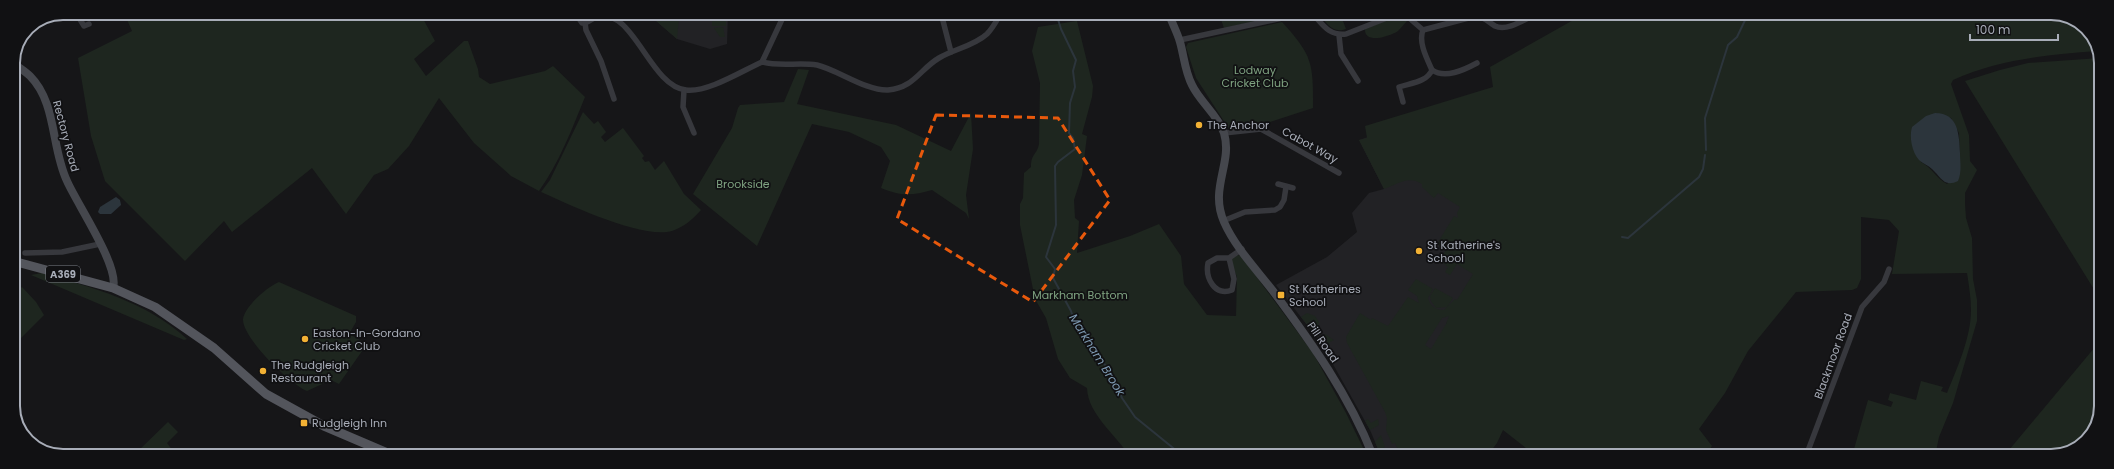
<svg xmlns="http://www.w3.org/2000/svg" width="2114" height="469" viewBox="0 0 2114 469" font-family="Poppins,sans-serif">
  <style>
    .built { fill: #222225 }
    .green { fill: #1e261f; fill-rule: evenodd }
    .water { fill: #2c353c }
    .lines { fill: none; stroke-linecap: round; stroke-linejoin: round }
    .stream { stroke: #2c353c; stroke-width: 2 }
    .street { stroke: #37383d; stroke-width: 5.5 }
    .secondary { stroke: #45474d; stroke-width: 8 }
    .primary { stroke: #53555c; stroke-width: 9 }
    .marked { fill: none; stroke: #e8590c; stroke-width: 3; stroke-dasharray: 8 5; stroke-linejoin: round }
    .poi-dot { fill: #f2b134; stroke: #111113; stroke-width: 1.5 }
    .labels { text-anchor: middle; stroke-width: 3.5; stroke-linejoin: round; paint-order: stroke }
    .shield { fill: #111113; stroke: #7b7e86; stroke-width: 1 }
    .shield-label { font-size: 10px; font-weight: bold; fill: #a8adb8 }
    .park-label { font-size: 11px; fill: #7fa381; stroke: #111113 }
    .poi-label { font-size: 11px; fill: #a8adb8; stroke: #111113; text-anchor: start }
    .street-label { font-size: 11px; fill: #a8adb8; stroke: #111113 }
    .water-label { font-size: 12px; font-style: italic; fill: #7f9bb3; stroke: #111113 }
    .rim { fill: none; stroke: #a8adb8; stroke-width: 2 }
  </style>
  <rect width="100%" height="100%" fill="#161618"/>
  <g class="built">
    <path d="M647,13H728L727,44L710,49L677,39Z"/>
    <path d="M1506,92L1570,101L1446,324L1487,456H1381L1370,430L1321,343L1276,285L1327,257L1357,232L1352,213L1369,193L1384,189L1359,140Z"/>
  </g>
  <g class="green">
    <path d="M124,13H420L435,41L414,59L426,76L464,41H468L478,69L479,77L490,84L545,71L553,66L585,97C572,129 559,163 539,191L511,176L474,143L439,98L409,146L388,169L374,175L346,214L312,168L232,232L224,221L185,261L105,181L91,136L78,58L132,31Z"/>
    <path d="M647,13H661L665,18H679L677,39Z"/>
    <rect x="712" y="13" width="14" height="13"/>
    <path d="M1219,14H1263L1255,16L1256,21L1224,28Z"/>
    <path d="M1319,14H1346L1341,16L1346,29C1332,34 1327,23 1319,14Z"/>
    <path d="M1584,14H2061L2088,30L2097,51C2047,55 1999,59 1953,80L1951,84L1969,135L1970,161L1977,170L1965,193V204L1966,218L1972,238L1973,279L1977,300V321L1953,403L1939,437L1935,456H1852L1868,400L1891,407L1893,402L1888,400L1890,393L1916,400L1921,381L1943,387L1941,391L1947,393C1957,368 1971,338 1971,310C1971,298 1969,286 1967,273L1892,274L1899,231L1889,220L1861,217V279L1857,288L1852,290L1796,292L1748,351L1725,393L1699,429L1712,446L1705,456L1693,455L1684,450L1680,456H1536L1503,430L1497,443L1487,456H1401L1395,443L1392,444L1386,430L1387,418L1385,412L1347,343L1346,337L1360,313L1371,320L1372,318L1388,326L1408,297L1419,303L1417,296L1408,290L1416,279L1433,289L1428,298C1430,306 1435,310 1444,310L1455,299L1457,300L1473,274L1457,264L1450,275L1445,272L1448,267L1439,260L1446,250L1437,244L1454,216L1458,218L1457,213L1460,207L1438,193L1434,198L1422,187V184C1407,175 1397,185 1384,189L1359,140L1367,138L1365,126L1493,87L1490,67ZM1935,113L1951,118L1959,133L1960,171L1947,184C1937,179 1931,167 1921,162ZM1449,316L1446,324L1431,349L1425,345L1442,318Z"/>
    <path d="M1395,17L1407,21C1404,24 1401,28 1398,31C1391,36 1364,45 1365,29Z"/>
    <path d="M1077,21L1093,86L1092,97L1082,134L1087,136L1082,175L1074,200L1075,218L1079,221L1077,253L1130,236L1159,224L1181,256L1184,284L1207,315L1236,316L1237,277L1232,265V258L1238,255L1241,256L1313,353L1346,413L1367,456H1129C1116,434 1088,415 1087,388L1070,378L1058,359L1046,318L1035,299L1020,225V204L1023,198L1024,173L1031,167C1031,153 1037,155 1039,144L1040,83L1032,51L1038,27Z"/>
    <path d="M1282,22C1313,56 1313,63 1313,108L1261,125L1229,129L1196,78L1186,47L1188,43Z"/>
    <path d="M723,27L725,37H720L714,28Z"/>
    <path d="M2100,58L2101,59L2100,299L1965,81L2000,70L2028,63Z"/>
    <path d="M798,69L809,70L797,104L896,125L951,151L971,113L973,149L966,195L969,219L966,213L932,190C912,196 900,196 881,188L890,161L881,147L849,132L812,124L757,246L693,194L732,128L738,108L740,105L784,102Z"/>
    <path d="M583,112L594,124L598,121L606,132L601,137L605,142L623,128L644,156L642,158L645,162L649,161L655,170L664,161L684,194L701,210C693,219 684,227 672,231C641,239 570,205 541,192L550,180Z"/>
    <path d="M42,273C94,288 147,302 187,339L184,340L31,275Z"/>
    <path d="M279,282L356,316V322L349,334L367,344L339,384L331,380L307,391C290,384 242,338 243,319C245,306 267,287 279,282Z"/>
    <path d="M22,287L36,302L44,315L13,346V295Z"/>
    <path d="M1435,288L1453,298L1447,307L1436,308L1431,301L1430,296Z"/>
    <path d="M1307,313L1315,316L1319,322L1318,330L1312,331L1301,317Z"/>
    <path d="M1325,334L1334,340L1330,342L1329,348L1325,350L1319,338Z"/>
    <path d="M2100,341V416L2084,444L2051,456H2004Z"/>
    <path d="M1368,419L1371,423L1378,419L1379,425L1370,430L1365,421Z"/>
    <path d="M168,422L178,432L167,443L176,455H137L136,453Z"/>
    <path d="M1381,435L1385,447L1381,449L1384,456H1381L1375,442Z"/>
    <path d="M1815,449L1844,456H1813Z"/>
  </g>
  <g class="water">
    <path d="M1935,113C1959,113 1959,135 1960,153C1960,162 1962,172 1958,181C1944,188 1941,177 1932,169C1928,165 1923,164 1919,160C1912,152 1909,137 1912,127L1926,116Z"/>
    <path d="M116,197L120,200L121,205L111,214H100L98,212L100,207Z"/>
  </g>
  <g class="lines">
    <g class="stream">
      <path d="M1056,13L1061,29L1076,60L1073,71L1075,87L1070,103L1069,133L1073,138L1075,149L1058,162L1055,166L1056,225L1046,257L1055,269L1053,278L1071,311L1074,320L1083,331L1090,344L1113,376L1122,398L1135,417L1183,456"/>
      <path d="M1706,150L1705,118L1728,45L1737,37L1748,14"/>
      <path d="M1622,237L1628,238L1699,177L1703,169L1705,155"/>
    </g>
    <g class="street">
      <path d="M76,13L84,26L89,24"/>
      <path d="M575,13L582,23H585"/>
      <path d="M941,13L951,52"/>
      <path d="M1313,14C1323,25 1329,36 1346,34L1397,14L1408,17L1423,30L1476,16C1485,17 1488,22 1495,26C1507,32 1525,19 1536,14"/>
      <path d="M585,23C589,22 592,19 596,17C633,5 649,86 686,90C707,93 742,71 762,62L785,13"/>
      <path d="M585,23L586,30L601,61L614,99"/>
      <path d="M1339,35L1341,54L1358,81"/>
      <path d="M1180,40L1282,18L1294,14"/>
      <path d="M762,62C781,67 798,62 817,65C838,70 866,91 888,90C914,88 920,69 939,58C954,49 974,46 987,34C993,28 997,20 1001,13"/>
      <path d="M1432,70C1445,79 1464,70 1477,63"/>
      <path d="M684,90L683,107L694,133"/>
      <path d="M1403,102L1399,87C1411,83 1427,82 1432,70C1427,59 1418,42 1423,30"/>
      <path d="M1224,133L1261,129L1339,173"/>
      <path d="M1278,184L1293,188"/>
      <path d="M1223,221L1245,212L1275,210L1280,207L1284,200L1286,187"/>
      <path d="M25,253L62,252L100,244"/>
      <path d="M1229,258H1217L1208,263C1205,278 1215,297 1232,290L1234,279L1229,258L1242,249"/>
      <path d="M1806,456L1862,307L1884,282L1889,269"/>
    </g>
    <g class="secondary">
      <path d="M1169,14C1172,23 1177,32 1180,42C1184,56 1185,72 1192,85C1200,102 1218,115 1224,133C1233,163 1209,188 1224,222C1235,247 1256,269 1273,291C1311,342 1349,395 1373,456"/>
      <path d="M13,63C18,67 25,71 30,76C57,103 51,148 67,181C77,204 120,267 113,288"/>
    </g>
    <path class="primary" d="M13,261L113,288L155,307L214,348L266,394L324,426L392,455"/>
  </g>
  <path class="marked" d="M936,115L1058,118L1110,200L1033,302L897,219Z"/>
  <g class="poi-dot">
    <circle cx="1199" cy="125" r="4"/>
    <circle cx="1419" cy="251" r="4"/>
    <rect x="1277" y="291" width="8" height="8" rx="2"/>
    <circle cx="305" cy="339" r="4"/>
    <circle cx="263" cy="371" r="4"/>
    <rect x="300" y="419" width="8" height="8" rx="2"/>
  </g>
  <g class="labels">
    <rect class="shield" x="46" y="266" width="34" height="16" rx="3"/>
    <g class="shield-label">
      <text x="63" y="278">A369</text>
    </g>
    <g class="park-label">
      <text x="1255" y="74">Lodway<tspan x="1255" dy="13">Cricket Club</tspan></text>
      <text x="743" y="188">Brookside</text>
      <text x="1080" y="299">Markham Bottom</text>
    </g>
    <g class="poi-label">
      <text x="1207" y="129">The Anchor</text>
      <text x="1427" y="249">St Katherine's<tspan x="1427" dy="13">School</tspan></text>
      <text x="1289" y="293">St Katherines<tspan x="1289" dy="13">School</tspan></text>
      <text x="313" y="337">Easton-In-Gordano<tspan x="313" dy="13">Cricket Club</tspan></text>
      <text x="271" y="369">The Rudgleigh<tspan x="271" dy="13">Restaurant</tspan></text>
      <text x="312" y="427">Rudgleigh Inn</text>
    </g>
    <g class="street-label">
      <text transform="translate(66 136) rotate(75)" y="4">Rectory Road</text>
      <text transform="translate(1310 145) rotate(29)" y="4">Cabot Way</text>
      <text transform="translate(1323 342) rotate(56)" y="4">Pill Road</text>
      <text transform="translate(1833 356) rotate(-70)" y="4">Blackmoor Road</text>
    </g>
    <g class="water-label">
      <text transform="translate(1097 355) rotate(58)" y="4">Markham Brook</text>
    </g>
  </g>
  <path d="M0 0H2114V469H0ZM63 20H2051A43 43 0 0 1 2094 63V406A43 43 0 0 1 2051 449H63A43 43 0 0 1 20 406V63A43 43 0 0 1 63 20Z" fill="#111113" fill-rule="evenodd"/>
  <path class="rim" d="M63 20H2051A43 43 0 0 1 2094 63V406A43 43 0 0 1 2051 449H63A43 43 0 0 1 20 406V63A43 43 0 0 1 63 20Z"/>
  <path d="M1970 34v6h88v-6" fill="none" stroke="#a8adb8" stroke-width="2"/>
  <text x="1976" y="34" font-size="12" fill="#a8adb8" stroke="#111113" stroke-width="3" paint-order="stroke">100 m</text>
</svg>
